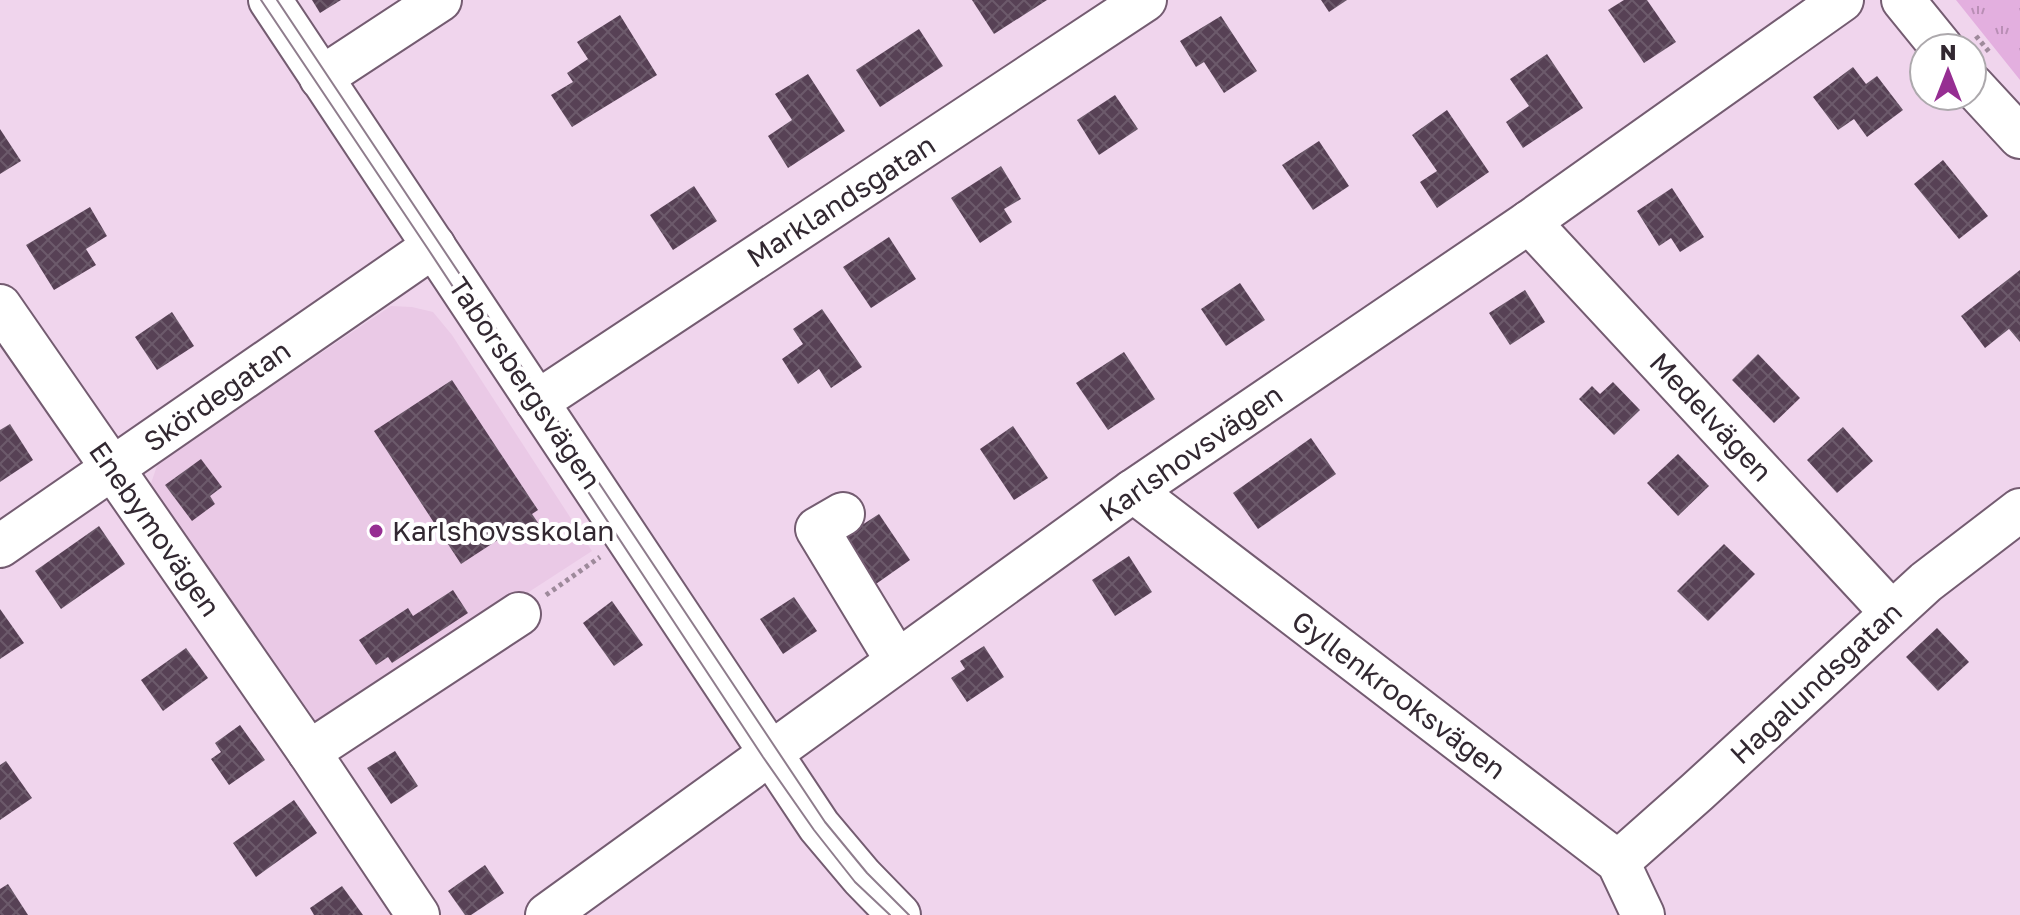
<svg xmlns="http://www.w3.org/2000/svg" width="2020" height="915" viewBox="0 0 2020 915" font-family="'Golos Text',sans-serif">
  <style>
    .built { fill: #eac9e6 }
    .grass { fill: url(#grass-tufts) }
    .building { fill: url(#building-cross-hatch) }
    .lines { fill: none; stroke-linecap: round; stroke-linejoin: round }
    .minor-casing { stroke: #745c71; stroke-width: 46 }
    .path { stroke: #9e8a9b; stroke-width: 5; stroke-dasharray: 4 4; stroke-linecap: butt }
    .minor { stroke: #fff; stroke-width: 42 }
    .tram { stroke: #8f7d8d; stroke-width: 2 }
    .poi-dot { fill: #962e92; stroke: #fff; stroke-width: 3 }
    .labels { text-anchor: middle; stroke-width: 8; stroke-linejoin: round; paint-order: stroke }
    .street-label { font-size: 28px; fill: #322831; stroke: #fff }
    .poi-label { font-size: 28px; fill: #322831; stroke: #fff; text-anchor: start }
  </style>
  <defs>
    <pattern id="grass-tufts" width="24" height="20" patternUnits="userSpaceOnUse" patternTransform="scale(2)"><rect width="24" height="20" fill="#e3afdf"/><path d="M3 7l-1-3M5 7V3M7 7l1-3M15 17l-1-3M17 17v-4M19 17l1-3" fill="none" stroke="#b98eb5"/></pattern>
    <pattern id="building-cross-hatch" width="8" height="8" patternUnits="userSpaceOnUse" patternTransform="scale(2)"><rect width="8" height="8" fill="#574155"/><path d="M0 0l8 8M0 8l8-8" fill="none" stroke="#6c5a6b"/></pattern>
  </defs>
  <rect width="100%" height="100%" fill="#f0d5ed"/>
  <path class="built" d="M391,306L412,307L433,312L452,335L592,551L310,734L149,489L158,463Z"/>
  <path class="grass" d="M1956,0H2020V80Z"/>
  <g class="building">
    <path d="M312,0H341L320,13Z"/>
    <path d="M972,0H1047L994,34Z"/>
    <path d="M1321,0H1347L1329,12Z"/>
    <path d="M1624,0H1647L1676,42L1644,63L1608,10Z"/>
    <path d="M620,15L657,75L572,127L551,95L573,82L567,73L588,59L577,42Z"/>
    <path d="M1221,16L1257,71L1224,93L1204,62L1196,67L1180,41Z"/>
    <path d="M919,29L943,66L880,107L856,70Z"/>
    <path d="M1547,54L1583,108L1523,148L1506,122L1529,106L1510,79Z"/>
    <path d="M1853,67L1866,84L1877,76L1903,110L1867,137L1854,119L1838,130L1813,97Z"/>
    <path d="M808,74L845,131L788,168L768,136L792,120L775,94Z"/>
    <path d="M1115,95L1138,129L1099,155L1077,120Z"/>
    <path d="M1447,110L1489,172L1437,208L1420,182L1437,171L1412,135Z"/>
    <path d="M0,129L21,161L0,174Z"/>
    <path d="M1319,141L1349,186L1313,210L1282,165Z"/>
    <path d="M1943,160L1988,216L1959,239L1914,184Z"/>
    <path d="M1001,166L1021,199L1004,209L1012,222L980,243L951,198Z"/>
    <path d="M694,186L717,221L673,250L650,215Z"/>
    <path d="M1672,188L1704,237L1680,252L1671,238L1659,246L1637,211Z"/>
    <path d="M90,207L107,236L86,249L96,265L54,290L26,245Z"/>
    <path d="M889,237L916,279L871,308L843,267Z"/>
    <path d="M2020,270V342L2009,329L1985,348L1961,316Z"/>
    <path d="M1240,283L1265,320L1226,346L1201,309Z"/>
    <path d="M1525,290L1545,322L1510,345L1489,313Z"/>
    <path d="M822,309L862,367L831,388L819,369L798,384L782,359L803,344L793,329Z"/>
    <path d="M172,312L194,346L157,370L135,337Z"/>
    <path d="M1124,352L1155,399L1108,430L1076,383Z"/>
    <path d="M1758,354L1800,398L1774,423L1732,380Z"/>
    <path d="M452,380L538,510L532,514L543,530L519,545L510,532L461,564L374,431Z"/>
    <path d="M1613,382L1640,410L1614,435L1579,399L1592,386L1600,394Z"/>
    <path d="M10,424L33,460L0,482V430Z"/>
    <path d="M1013,426L1048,478L1014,500L980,449Z"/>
    <path d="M1843,427L1873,461L1837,493L1807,460Z"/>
    <path d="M1311,438L1336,474L1258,529L1233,493Z"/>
    <path d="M1678,454L1709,486L1678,516L1647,483Z"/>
    <path d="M201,459L222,487L210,496L215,504L192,521L165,485Z"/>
    <path d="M879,514L910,560L866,591L834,543Z"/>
    <path d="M99,526L125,564L61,609L35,571Z"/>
    <path d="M1724,544L1755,574L1708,621L1677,591Z"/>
    <path d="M1129,556L1152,592L1115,616L1092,580Z"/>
    <path d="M453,590L468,613L392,663L388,657L376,665L359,640L408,608L413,616Z"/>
    <path d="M794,597L817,631L783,654L760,619Z"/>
    <path d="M612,601L643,645L614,666L583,623Z"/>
    <path d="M0,609L24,643L0,659Z"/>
    <path d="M1937,628L1969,662L1938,691L1906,657Z"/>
    <path d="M984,646L1004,677L967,702L951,678L965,669L960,661Z"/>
    <path d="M186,648L208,678L163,711L141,680Z"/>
    <path d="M240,725L265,760L229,785L211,759L221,752L215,743Z"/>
    <path d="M395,751L418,786L391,804L367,768Z"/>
    <path d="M6,761L32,798L0,820V765Z"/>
    <path d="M294,800L317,833L256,877L233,843Z"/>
    <path d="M485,865L504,893L471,915H465L448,891Z"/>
    <path d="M8,884L28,915H0V889Z"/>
    <path d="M342,886L363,915H314L310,908Z"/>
  </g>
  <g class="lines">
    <defs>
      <g id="minor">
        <path d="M270,0L819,826L862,877L899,915"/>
        <path d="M1903,0L1942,48"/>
        <path d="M321,78L440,0"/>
        <path d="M1972,85L2020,137"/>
        <path d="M1529,222L1892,613"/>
        <path d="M0,306L309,752L418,915"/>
        <path d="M537,402L1145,0"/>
        <path d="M1133,491L1618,862L1643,915"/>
        <path d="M843,514L817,529L897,661"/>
        <path d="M0,546L434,246"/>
        <path d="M309,752L519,614"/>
        <path d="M1618,862L1697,792L1926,582L2020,510"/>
        <path d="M547,915L1133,491L1529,222L1842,0"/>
      </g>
    </defs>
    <use href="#minor" class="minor-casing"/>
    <g class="path">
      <path d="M1976,36L1990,53"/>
      <path d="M546,595L600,557"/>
    </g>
    <use href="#minor" class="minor"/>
    <g class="tram">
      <path d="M261,0L428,249L763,757L814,830L855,882L890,915"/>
      <path d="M277,0L825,822L867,873L909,915"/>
    </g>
  </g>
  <circle class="poi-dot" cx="376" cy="531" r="8"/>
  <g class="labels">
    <g class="street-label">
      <text transform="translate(841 201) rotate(-33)" y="10">Marklandsgatan</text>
      <text transform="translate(525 383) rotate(56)" y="10">Taborsbergsvägen</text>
      <text transform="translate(217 396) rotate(-35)" y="10">Skördegatan</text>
      <text transform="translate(1711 417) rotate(47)" y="10">Medelvägen</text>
      <text transform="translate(1191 453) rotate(-35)" y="10">Karlshovsvägen</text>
      <text transform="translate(155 529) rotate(55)" y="10">Enebymovägen</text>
      <text transform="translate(1816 683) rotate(-43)" y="10">Hagalundsgatan</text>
      <text transform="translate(1399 695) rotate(37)" y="10">Gyllenkrooksvägen</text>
    </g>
    <g class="poi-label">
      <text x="392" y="541">Karlshovsskolan</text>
    </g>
  </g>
  <g transform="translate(1948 72)"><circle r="38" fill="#ffffff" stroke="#ada9ad" stroke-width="2"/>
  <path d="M0-6L14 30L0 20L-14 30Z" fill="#962e92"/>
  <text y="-12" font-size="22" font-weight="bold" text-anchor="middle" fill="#322831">N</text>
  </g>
</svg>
